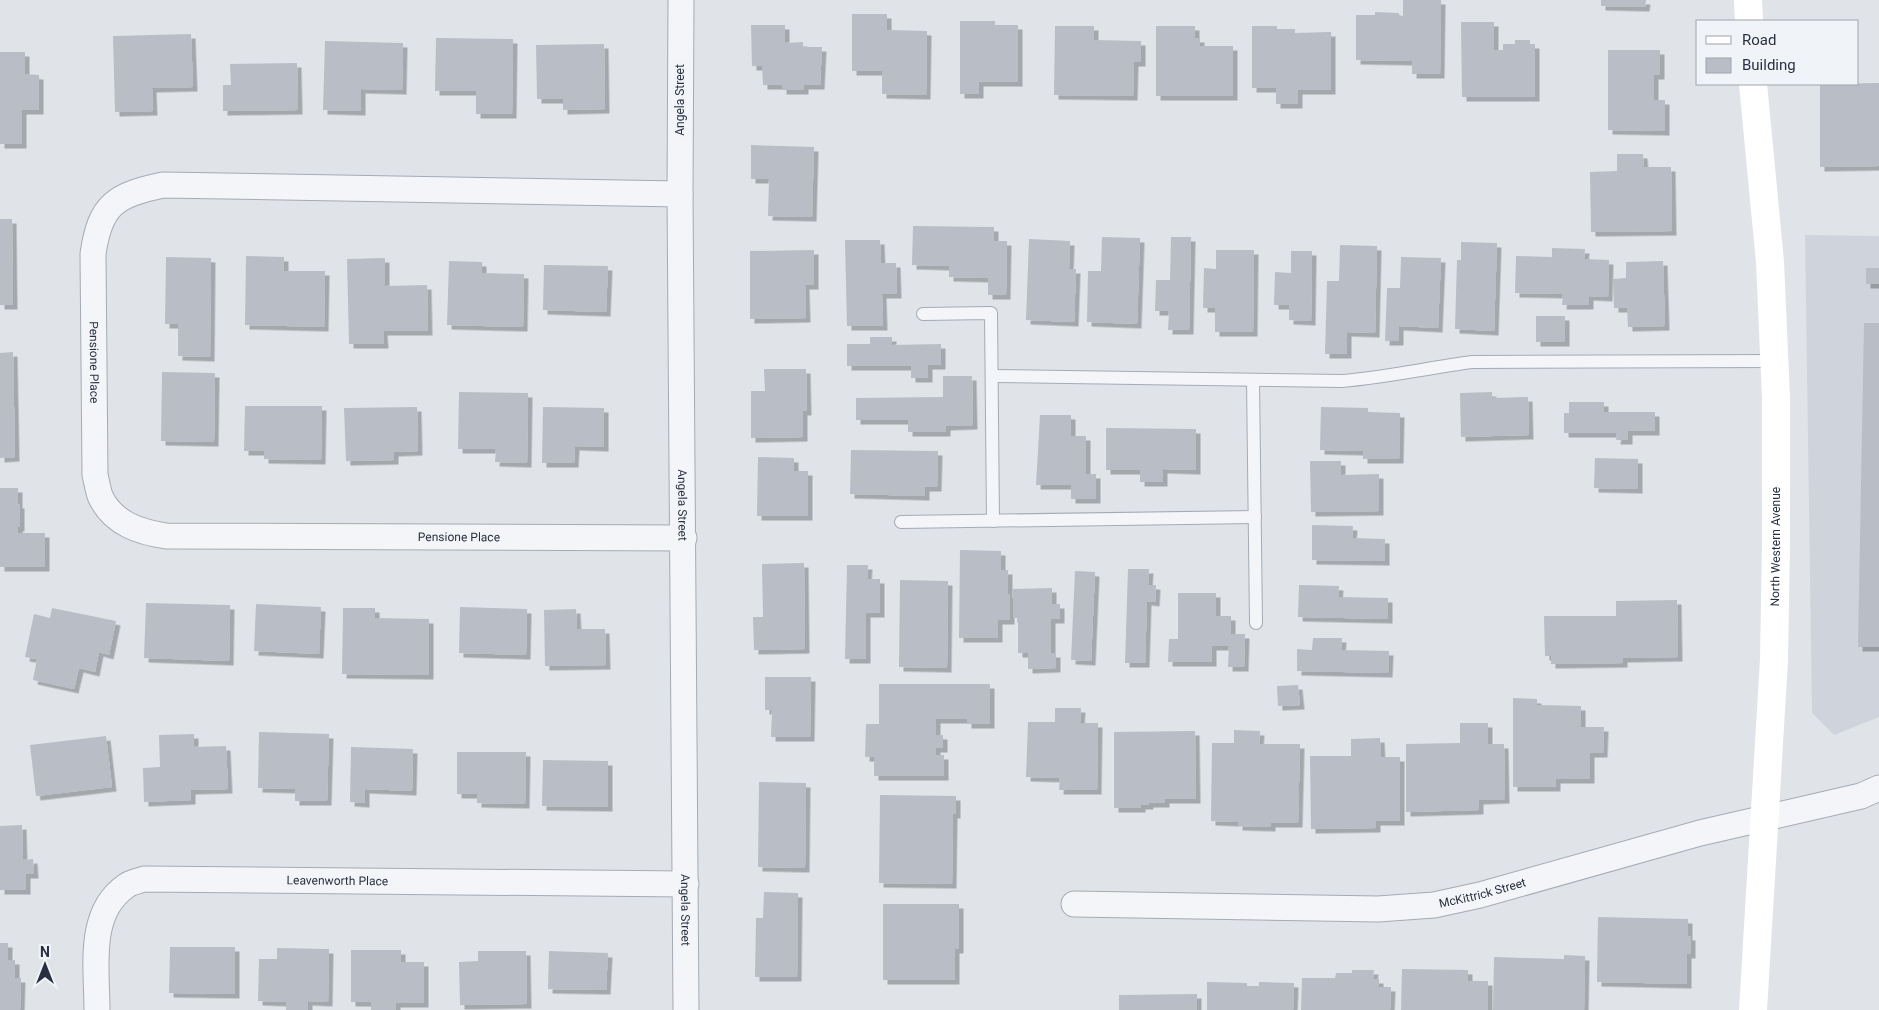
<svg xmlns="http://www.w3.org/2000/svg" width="1879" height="1010" viewBox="0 0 1879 1010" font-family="Roboto,sans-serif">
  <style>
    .built { fill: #cfd3db }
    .building { fill: #b8bdc6; filter: url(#shadow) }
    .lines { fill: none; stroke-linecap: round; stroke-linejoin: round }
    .lane-casing { stroke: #a5abb3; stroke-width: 14 }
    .street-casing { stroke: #a5abb3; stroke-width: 27 }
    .lane { stroke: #f3f5f8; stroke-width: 12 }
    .street { stroke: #f3f5f8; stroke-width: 25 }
    .secondary { stroke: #fff; stroke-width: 28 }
    .labels { text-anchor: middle; stroke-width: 5; stroke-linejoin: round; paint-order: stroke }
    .street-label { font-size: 12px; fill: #293141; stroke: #f0f3f7 }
  </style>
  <defs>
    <filter id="shadow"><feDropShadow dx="4.5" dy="4.5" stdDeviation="0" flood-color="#0004"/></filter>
  </defs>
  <rect width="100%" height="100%" fill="#e0e4e9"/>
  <path class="built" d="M1805,235L1879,236V717L1834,735L1812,713Z"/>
  <g class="building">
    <path d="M1403,0H1441L1440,74H1412V61L1356,60V15H1375V12L1399,13V15L1403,16Z"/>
    <path d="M1601,0H1646L1645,7L1601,6Z"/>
    <path d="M852,14H887V30L927,31L926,95L882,94V71H852Z"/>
    <path d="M960,21H995V25H1018V82H979V94H960Z"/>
    <path d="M1461,22H1494V50H1503V44H1515V40H1530V44H1535V97H1462Z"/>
    <path d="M751,25H785V43L803,42V47H822L820,85H804V90H782V85H763L762,66H752Z"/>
    <path d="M1055,26H1094V40L1141,41V62H1134L1133,96L1054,95Z"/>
    <path d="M1156,26H1195V38H1200V46H1233V96H1156Z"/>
    <path d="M1252,26H1277V29H1295V33L1331,32V90H1298V104H1276V88H1252Z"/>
    <path d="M191,34L193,87L152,88L153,111L115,112L113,36Z"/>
    <path d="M436,38L513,39L512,114H476V91H435Z"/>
    <path d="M325,41L403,43L402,90L361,89V111L323,110Z"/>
    <path d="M604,44L605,109L563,110V99H537L536,45Z"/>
    <path d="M1608,50H1660V75H1654V100H1665V131L1608,130Z"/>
    <path d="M0,52H25V74L39,75V110H22V144H0Z"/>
    <path d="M297,63L298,110L223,111V85H231L230,64Z"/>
    <path d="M1879,83V166L1820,167V84Z"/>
    <path d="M751,145L814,147L812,217L768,216L769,179H751Z"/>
    <path d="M1617,154H1643L1644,167H1671L1672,231L1591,232L1590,172L1617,171Z"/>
    <path d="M0,219H12L13,305H0Z"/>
    <path d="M913,226L994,227V241H1007L1006,295H988V278L949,277V266L912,265Z"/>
    <path d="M1102,237L1140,238L1137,324L1087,322L1088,271H1101Z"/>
    <path d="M1171,237H1191L1189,330H1168L1169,311H1155L1156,280H1170Z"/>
    <path d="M1029,239L1070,241L1069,269H1076L1074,322L1026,320Z"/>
    <path d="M845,240H880L881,263H896L897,294H882L883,326H847Z"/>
    <path d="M1461,242L1497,243L1494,331L1455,329L1457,260H1461Z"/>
    <path d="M1340,245L1377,246L1375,333L1347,332V354H1325L1327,281H1339Z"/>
    <path d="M1552,248L1585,249L1584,259L1609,260L1608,297L1589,296V305H1562L1563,294L1515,293L1516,256L1552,257Z"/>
    <path d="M814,250V285H805L806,318L750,319V251Z"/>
    <path d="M1216,250H1254L1253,332H1215V308H1203L1204,268L1216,269Z"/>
    <path d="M1291,251H1312L1311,321L1289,320V305H1274L1275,272L1291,273Z"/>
    <path d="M246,256L284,257V271H325L324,327L245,325Z"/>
    <path d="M166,257L211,258L210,357L178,356V324H165Z"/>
    <path d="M1401,257L1441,258L1438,328L1399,326V341H1385L1387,288H1400Z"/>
    <path d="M385,258V286L427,285L428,331H383L384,344H349L347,259Z"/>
    <path d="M449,261L482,262V273L524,274L523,327L447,325Z"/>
    <path d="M1663,261L1665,326L1628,327L1627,308H1614L1613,279L1626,278V262Z"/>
    <path d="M544,265L608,266L606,312L543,310Z"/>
    <rect x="1866" y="268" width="13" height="16"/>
    <rect x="1536" y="316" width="29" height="26"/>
    <path d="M1864,323H1879V647H1858Z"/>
    <path d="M870,337H892V345L941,344V365H928V378H911V366H847V344H870Z"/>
    <path d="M13,352L15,457L0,458V353Z"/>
    <path d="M764,369H806L807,411H803V437L751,438V391H765Z"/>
    <path d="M162,372L215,373L214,442L161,441Z"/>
    <path d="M943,376H972L973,425L946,426V432H908V420H856V398L943,397Z"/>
    <path d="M459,392L528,393L527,463L495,462L496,449H458Z"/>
    <path d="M1492,392V398L1528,397L1529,435L1461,437L1460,393Z"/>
    <path d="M1569,402H1604V412H1655V431H1628V440H1616L1617,433H1564V413H1569Z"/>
    <path d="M245,406H322L321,460L264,459V451H244Z"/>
    <path d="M417,407L418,451L394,452V460L346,461L344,408Z"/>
    <path d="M543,407L604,408V447L575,446L574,463H542Z"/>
    <path d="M1321,407L1368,408V412L1400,413L1399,459H1363V451L1320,450Z"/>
    <path d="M1040,415H1071V436H1086V474H1096V499H1071V485H1036Z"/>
    <path d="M1106,428L1196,429V470L1163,469V482H1140V470H1106Z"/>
    <path d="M851,450L938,451L937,487H925V496L850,494Z"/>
    <path d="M758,457L794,458V471H808V516H757Z"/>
    <path d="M1595,458L1638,459V489L1594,488Z"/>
    <path d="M1310,461H1341V475L1379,474V511L1311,512Z"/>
    <path d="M0,488H18V504H20V527H18V533H45V567H0Z"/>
    <path d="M1312,525L1353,526L1352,538L1385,539V561L1312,560Z"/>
    <path d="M960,550L1001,551V570H1008V594H1010V620H998V638H959Z"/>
    <path d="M804,563L805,649L754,650L753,617H763L762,564Z"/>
    <path d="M847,565H868L867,579H880V613H866V659H845Z"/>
    <path d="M1128,569H1149L1148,585H1156L1155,602L1147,601L1145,663H1125Z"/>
    <path d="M1075,571L1095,572L1091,661L1071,660Z"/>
    <path d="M900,580L948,581L947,668L899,667Z"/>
    <path d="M1299,585L1339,586L1338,597L1388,598V619L1298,617Z"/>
    <path d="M1052,588V604H1060V619H1051V653H1056V668L1028,669V653H1018V618H1013V589Z"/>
    <path d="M1178,593H1216V616H1231V634H1245L1244,667H1228L1229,646H1212V662H1168L1169,639H1178Z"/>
    <path d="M1677,600L1678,657L1623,658V663L1551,664V656H1545L1544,616H1616V601Z"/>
    <path d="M146,603L230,605L229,661L144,658Z"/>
    <path d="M256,604L321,607L319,654L254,651Z"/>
    <path d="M460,607L527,609L526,655L459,653Z"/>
    <path d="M52,608L116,621L109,655L99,652L95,672L79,668L74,689L33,680L37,659L25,657L34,614L50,618Z"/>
    <path d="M343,608H375V618L429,619V675L342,674Z"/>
    <path d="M576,609L577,629H605L606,665L545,666L544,610Z"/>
    <path d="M1313,638H1342L1341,650L1389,651L1388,673L1297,671V649L1312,650Z"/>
    <path d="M765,677H811L810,737H771L772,710H765Z"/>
    <path d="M879,684H990V724H967V719H936V735H943V748H936V755H944V776H874V757H865L866,724H879Z"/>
    <path d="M1298,685L1300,705L1278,706L1277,686Z"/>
    <path d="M1513,698L1537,699V705L1581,706V727H1604L1603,753H1590V779H1556V787H1513Z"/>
    <path d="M1055,708H1081L1080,723H1098L1097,790H1059L1060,778L1026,777L1028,722H1055Z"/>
    <path d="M1460,723H1488V744H1504L1505,799L1479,800V810L1406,812V744L1460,743Z"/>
    <path d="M1234,730L1260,731L1259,744H1300L1298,823H1271V827L1238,826V822L1211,821L1212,743H1234Z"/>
    <path d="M1195,731L1196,799H1165V803H1149V805H1141V808H1114V732Z"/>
    <path d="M259,732L329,734L327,801H295V789L258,788Z"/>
    <path d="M194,734V747L226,746L228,789L191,790V800L144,802L143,768L160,767L159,735Z"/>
    <path d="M106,736L112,787L36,796L30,745Z"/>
    <path d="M1380,738L1381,757H1400V821H1376V828L1311,829L1310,756H1351V739Z"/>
    <path d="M351,747L413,749L412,791L365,789V803L350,802Z"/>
    <path d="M457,752H526L525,804L477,803V794H457Z"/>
    <path d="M543,760L608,761V807L542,806Z"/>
    <path d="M759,782L806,783L805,868L758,867Z"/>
    <path d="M880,795L956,796V814H953L952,884L879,883Z"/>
    <path d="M22,825L23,860L33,859L34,874H26V890H0V826Z"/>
    <path d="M764,892L798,893L797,977H755L756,918H763Z"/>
    <path d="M883,904H959V949H955V980H883Z"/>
    <path d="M1598,917L1688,919V936H1691V954H1687V984L1597,982Z"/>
    <path d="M0,943H8V960H15V978H21L20,1010H0Z"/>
    <path d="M170,947H235V994L169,993Z"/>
    <path d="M277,948L329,949L328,1002L308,1001V1010H286V1002L258,1001L259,959H277Z"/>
    <path d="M351,950H401V962H424V1003H396V1010H371V1002H351Z"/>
    <path d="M478,951H526L527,1004L460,1005L459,962L478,961Z"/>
    <path d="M549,951L608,953L606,990L548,989Z"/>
    <path d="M1564,955L1585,956L1584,1010H1493L1494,957L1564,959Z"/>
    <path d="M1402,969L1468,970V981H1488V1010H1401Z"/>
    <path d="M1352,970H1374L1373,979H1379V987H1391L1390,1010H1301L1302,978H1335L1336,973H1352Z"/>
    <path d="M1207,982L1247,983V986H1259V982L1294,983L1293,1010H1207Z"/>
    <path d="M1197,994V1010H1119V995Z"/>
  </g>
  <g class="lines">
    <defs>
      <g id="lane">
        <path d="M923,314L991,313L993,521"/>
        <path d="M992,376L1342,381C1386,377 1428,368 1472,362L1774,361"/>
        <path d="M1253,380L1256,623"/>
        <path d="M901,522L1255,517"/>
      </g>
      <g id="street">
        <path id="s1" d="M681,0L680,194L686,1010"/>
        <path id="s2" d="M680,194L163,185C116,195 100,204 93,254L95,475C97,482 98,492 101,498C114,524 140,532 166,536L684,538"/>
        <path id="s3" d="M1074,904L1378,909L1434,905L1480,895L1700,833L1861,796L1879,788"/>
        <path id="s4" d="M97,1010C97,968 87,913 126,886C131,882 139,881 144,879L686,884"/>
      </g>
    </defs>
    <use href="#lane" class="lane-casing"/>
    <use href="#street" class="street-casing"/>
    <use href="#lane" class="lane"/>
    <use href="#street" class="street"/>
    <g class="secondary">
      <path d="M1748,0L1749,21"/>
      <path id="s5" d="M1753,1010L1774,660L1776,544V398L1770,262L1753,84"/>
    </g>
  </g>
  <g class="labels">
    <g class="street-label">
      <text transform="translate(680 100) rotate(-90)" y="4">Angela Street</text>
      <text dy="4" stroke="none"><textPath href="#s2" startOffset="734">Pensione Place</textPath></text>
      <text dy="4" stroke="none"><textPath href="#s1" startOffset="505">Angela Street</textPath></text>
      <text dy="4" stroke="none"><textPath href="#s2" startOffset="1242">Pensione Place</textPath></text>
      <text dy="4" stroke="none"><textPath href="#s5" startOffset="464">North Western Avenue</textPath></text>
      <text dy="4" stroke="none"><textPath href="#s4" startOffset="346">Leavenworth Place</textPath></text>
      <text dy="4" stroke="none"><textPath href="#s3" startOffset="410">McKittrick Street</textPath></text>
      <text dy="4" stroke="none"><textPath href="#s1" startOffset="910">Angela Street</textPath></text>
    </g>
  </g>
  <rect x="1696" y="20" width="162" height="65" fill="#f0f3f7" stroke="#a0a5ae"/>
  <rect x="1706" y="36" width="25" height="8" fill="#ffffff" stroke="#a0a5ae"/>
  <text x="1742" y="45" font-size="15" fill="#293141">Road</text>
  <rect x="1706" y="58" width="25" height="15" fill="#b8bdc6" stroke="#a0a5ae"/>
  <text x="1742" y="70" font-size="15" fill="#293141">Building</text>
  <g transform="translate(45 965)" stroke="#f0f3f7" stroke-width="4" paint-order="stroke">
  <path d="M0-4L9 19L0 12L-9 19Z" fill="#293141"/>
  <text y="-8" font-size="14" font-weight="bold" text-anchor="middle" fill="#293141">N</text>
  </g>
</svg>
